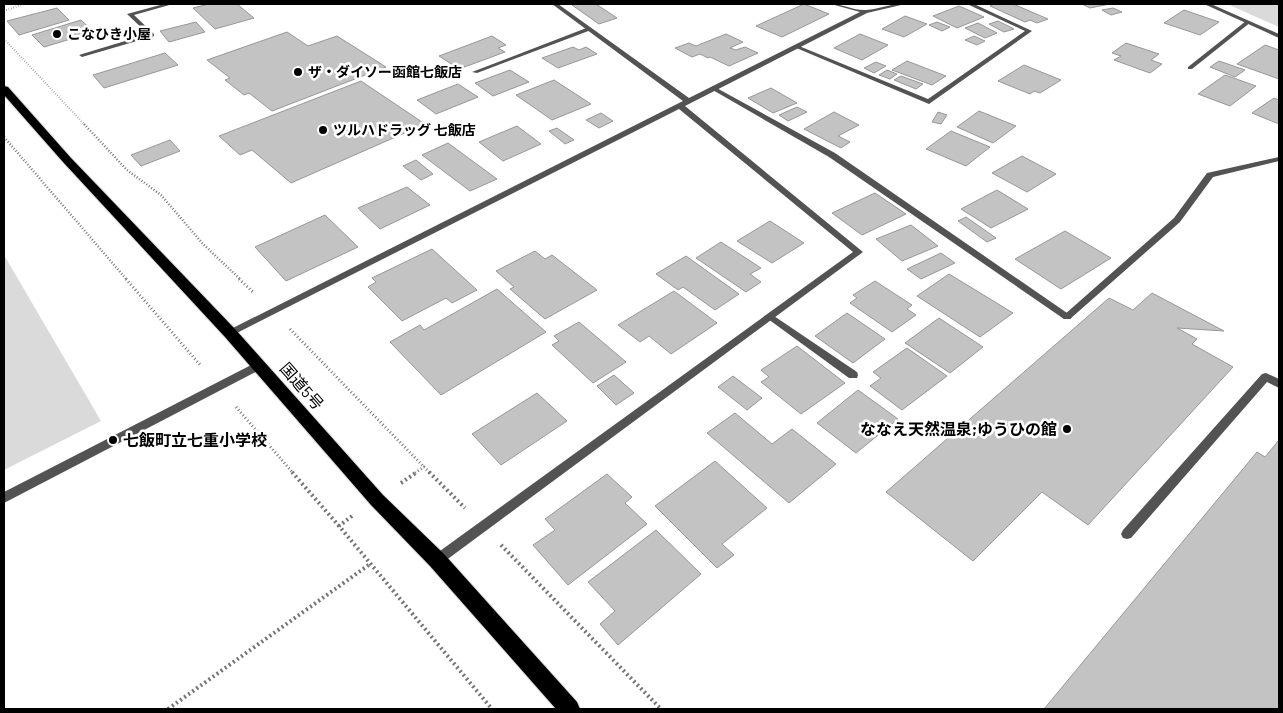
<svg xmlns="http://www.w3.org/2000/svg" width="1283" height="713" viewBox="0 0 1283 713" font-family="Barlow,'Noto Sans JP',sans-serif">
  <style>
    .green { fill: #dadada }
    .building { fill: #c3c3c3; stroke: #979797 }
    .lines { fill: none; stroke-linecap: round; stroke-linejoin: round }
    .highway-casing { stroke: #dbdbdb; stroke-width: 2 }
    .path-far3 { stroke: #757575; stroke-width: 2; stroke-dasharray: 0.5 2; stroke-linecap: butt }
    .path-far2 { stroke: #757575; stroke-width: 2.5; stroke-dasharray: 1 2; stroke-linecap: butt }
    .path-far1 { stroke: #757575; stroke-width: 3; stroke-dasharray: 1 2.5; stroke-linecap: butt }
    .path { stroke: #757575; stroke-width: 4; stroke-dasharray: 2 3; stroke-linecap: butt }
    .lane { fill: #535353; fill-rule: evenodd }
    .street { fill: #535353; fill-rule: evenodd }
    .highway { fill: #000; fill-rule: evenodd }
    .poi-dot { fill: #000; stroke: #fff; stroke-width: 2 }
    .labels { text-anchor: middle; stroke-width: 5; stroke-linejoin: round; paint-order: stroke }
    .far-poi-label { font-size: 14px; font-weight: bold; fill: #000; stroke: #fff; text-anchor: start }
    .street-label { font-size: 16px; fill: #000; stroke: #fff }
    .poi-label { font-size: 16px; font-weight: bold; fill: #000; stroke: #fff; text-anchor: end }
  </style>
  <rect width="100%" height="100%" fill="#fff"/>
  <g class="green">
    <path d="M1227,4H1279V27Z"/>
    <path d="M4,255L101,421L4,470Z"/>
  </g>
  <g class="building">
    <path d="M209,4H237L254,18L215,29L193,8Z"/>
    <path d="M577,4H596L617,18L599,24L572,5Z"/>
    <path d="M804,4L829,14L782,37L756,26Z"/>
    <path d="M995,4H1013L1048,19L1037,23L1030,20L1025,22L990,6Z"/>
    <path d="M1082,4H1110L1090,8Z"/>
    <path d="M959,6L984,17L957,28L933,16Z"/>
    <path d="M57,8L69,20L19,35L7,21Z"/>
    <path d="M1113,8L1122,12L1111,15L1102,10Z"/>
    <path d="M1184,10L1219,22L1200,35L1164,23Z"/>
    <path d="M905,16L927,24L904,37L882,29Z"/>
    <path d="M81,20L94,32L44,47L32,35Z"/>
    <path d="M998,21L1014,29L1004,32L989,24Z"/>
    <path d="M196,22L205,32L169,42L160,31Z"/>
    <path d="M937,22L950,27L942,31L929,25Z"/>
    <path d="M978,23L997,33L985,38L965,28Z"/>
    <path d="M287,32L308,46L337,36L386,67L272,111L249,93L244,95L225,80L230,78L207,60Z"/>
    <path d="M726,34L743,42L730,48L736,50L745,47L758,53L729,66L710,57L708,58L700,54L692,57L675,48L689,43L696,46Z"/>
    <path d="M860,34L888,45L862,60L834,48Z"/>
    <path d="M492,36L506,45L498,48L505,52L459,69L439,56Z"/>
    <path d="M974,36L985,41L977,45L965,40Z"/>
    <path d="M1126,43L1159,54L1151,60L1162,64L1150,73L1114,60L1121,56L1112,53Z"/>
    <path d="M1265,45L1279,50V79L1237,64Z"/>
    <path d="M573,47L579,50L586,47L597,54L558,68L542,58Z"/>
    <path d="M165,53L178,65L104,88L93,75Z"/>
    <path d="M907,61L946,76L932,85L892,70Z"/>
    <path d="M1219,61L1245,70L1235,77L1210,67Z"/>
    <path d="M876,62L886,66L874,73L864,68Z"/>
    <path d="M1024,65L1061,80L1040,93L1034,91L1030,94L998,81Z"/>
    <path d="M510,70L529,82L493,96L475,83Z"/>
    <path d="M887,70L897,74L890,79L879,75Z"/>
    <path d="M1225,75L1256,86L1230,106L1198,94Z"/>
    <path d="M901,76L923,84L916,89L894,80Z"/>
    <path d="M554,80L591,104L552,120L516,95Z"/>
    <path d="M361,81L425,124L291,183L252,150L240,155L219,136Z"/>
    <path d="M458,84L478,97L436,114L417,100Z"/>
    <path d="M771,88L797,103L773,113L748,98Z"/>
    <path d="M1274,98L1279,100V124L1252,113Z"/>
    <path d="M797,107L807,112L788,121L779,115Z"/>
    <path d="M979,111L1016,126L993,143L957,127Z"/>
    <path d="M834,112L859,125L838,136L850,142L841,148L804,129Z"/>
    <path d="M938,112L947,115L941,124L932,122Z"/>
    <path d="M601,113L613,121L599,128L586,120Z"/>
    <path d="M517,126L541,144L503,161L479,142Z"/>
    <path d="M557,128L574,140L565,144L549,131Z"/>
    <path d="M951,131L990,147L966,166L926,149Z"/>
    <path d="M170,140L180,151L141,166L131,155Z"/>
    <path d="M448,143L497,179L470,191L422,155Z"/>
    <path d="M1022,156L1056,174L1027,192L992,173Z"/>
    <path d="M416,160L433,174L421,180L403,166Z"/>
    <path d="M407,187L430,205L380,229L358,208Z"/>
    <path d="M997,190L1028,209L991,228L961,209Z"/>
    <path d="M875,193L906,214L862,235L832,213Z"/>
    <path d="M325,215L358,247L286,281L255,247Z"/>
    <path d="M966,217L996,238L987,242L958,221Z"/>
    <path d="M770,221L804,243L772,263L737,241Z"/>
    <path d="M911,225L938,246L902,261L876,239Z"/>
    <path d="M1065,231L1111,258L1061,289L1015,259Z"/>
    <path d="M721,242L761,268L750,274L761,282L746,292L696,258Z"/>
    <path d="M432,249L477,290L452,303L446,298L402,321L368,287L376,282L372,278Z"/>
    <path d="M535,251L545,259L552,255L597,290L545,319L510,289L514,287L496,271Z"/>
    <path d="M941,253L955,263L921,279L907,269Z"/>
    <path d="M686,256L739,294L715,310L683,287L678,290L656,274Z"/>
    <path d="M949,274L1013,313L980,337L917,296Z"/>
    <path d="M875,281L912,305L907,309L916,315L892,332L850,303L857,298L853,295Z"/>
    <path d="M497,289L546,332L441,395L390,342L420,325L424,330Z"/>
    <path d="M674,291L717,323L671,354L649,336L640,342L618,325Z"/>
    <path d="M1152,293L1224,331L1177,328L1197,339L1192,344L1233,367L1088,525L1042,492L973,561L886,492L1109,298L1133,310Z"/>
    <path d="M847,313L885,339L853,363L815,336Z"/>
    <path d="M939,318L983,347L950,373L905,343Z"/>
    <path d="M579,322L626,362L593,383L552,345L559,341L554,336Z"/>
    <path d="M797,346L845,383L801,414L761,382L769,377L761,370Z"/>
    <path d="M907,348L947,376L902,410L870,386L881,378L873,372Z"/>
    <path d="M614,375L634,393L616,405L597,386Z"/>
    <path d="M733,376L762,398L747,410L718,387Z"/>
    <path d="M858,390L898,419L856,453L817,423Z"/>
    <path d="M537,393L567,421L501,465L472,434Z"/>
    <path d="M735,413L772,444L792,429L836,464L789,503L707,433Z"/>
    <path d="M1279,440V709H1044L1257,452L1265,457Z"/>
    <path d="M715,461L767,508L722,544L734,555L717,568L655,506Z"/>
    <path d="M607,474L632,497L625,503L647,524L568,585L533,545L555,530L545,519Z"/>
    <path d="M656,530L701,574L618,645L600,624L615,611L588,582Z"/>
  </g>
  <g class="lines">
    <defs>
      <path id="highway" d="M4,86L8,87L71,158L235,329L383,495L444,554L577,702L580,709H556L430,566L371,505L225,337L63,162L4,95Z"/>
    </defs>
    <use href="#highway" class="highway-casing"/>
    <g class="path-far3">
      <path d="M4,11L24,4"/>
      <path d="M4,39L85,125"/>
    </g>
    <g class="path-far2">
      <path d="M84,124L127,170L161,195L203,244L241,280"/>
      <path d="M4,137L127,280"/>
    </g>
    <g class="path-far1">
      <path d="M126,279L201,366"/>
      <path d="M239,279L254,293"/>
      <path d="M290,329L424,467"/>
      <path d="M236,407L293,473"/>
      <path d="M415,473L424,467L430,473"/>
    </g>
    <g class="path">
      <path d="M292,472L339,526"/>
      <path d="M429,472L465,508"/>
      <path d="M401,483L417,472"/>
      <path d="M352,516L339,526L492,709"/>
      <path d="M501,545L661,709"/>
      <path d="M168,709L370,564"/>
    </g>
    <g class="lane">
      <path d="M967,4H974L1032,31L929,104L794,47L799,46L928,99L1025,31Z"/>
      <path d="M1246,21L1251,22L1192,69H1188V67Z"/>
      <path d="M589,27L592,29L591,30L477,73L472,72Z"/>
      <path d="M713,86L835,153L1070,315L1072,317L1070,319H1064L829,157L711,89L710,88Z"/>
      <path d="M771,314L857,372L858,375L857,378H849L768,319L766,317Z"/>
      <path d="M259,361L264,365L263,368L4,503V492Z"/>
      <path d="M1266,373L1279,379V388L1267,382L1131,538L1127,539L1123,538L1121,534L1123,530L1262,374Z"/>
    </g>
    <g class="street">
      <path d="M164,4H173L134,15L154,34V36L82,57L79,55L148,34L127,14Z"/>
      <path d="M552,4H558L689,98L860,12L831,4C843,4 855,11 866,10C879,9 889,4 902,4L901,5L867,13L685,106L863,252L441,564L437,566L433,564L431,560L433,556L853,252L679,109L233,335H227L225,333L227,331L683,101Z"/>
      <path d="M1204,4H1211L1279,34V38Z"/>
      <path d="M1279,157V161L1213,177L1180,222L1070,319H1064L1062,317L1064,315L1174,218L1207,173Z"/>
    </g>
    <use href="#highway" class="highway"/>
  </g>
  <g class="poi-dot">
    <circle cx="57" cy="34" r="5"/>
    <circle cx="298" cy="72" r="5"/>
    <circle cx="323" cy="130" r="5"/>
    <circle cx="1067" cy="429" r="5"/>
    <circle cx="113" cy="440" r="5"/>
  </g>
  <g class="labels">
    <g class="far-poi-label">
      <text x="67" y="39">こなひき小屋</text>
      <text x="308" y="77">ザ・ダイソー函館七飯店</text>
      <text x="333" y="135">ツルハドラッグ 七飯店</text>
    </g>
    <g class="street-label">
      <text transform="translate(302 386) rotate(49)" y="6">国道5号</text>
    </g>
    <g class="poi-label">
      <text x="1057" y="435">ななえ天然温泉;ゆうひの館</text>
      <text x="123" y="446" text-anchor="start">七飯町立七重小学校</text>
    </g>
  </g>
  <rect width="1283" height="713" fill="none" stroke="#000000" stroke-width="10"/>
</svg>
